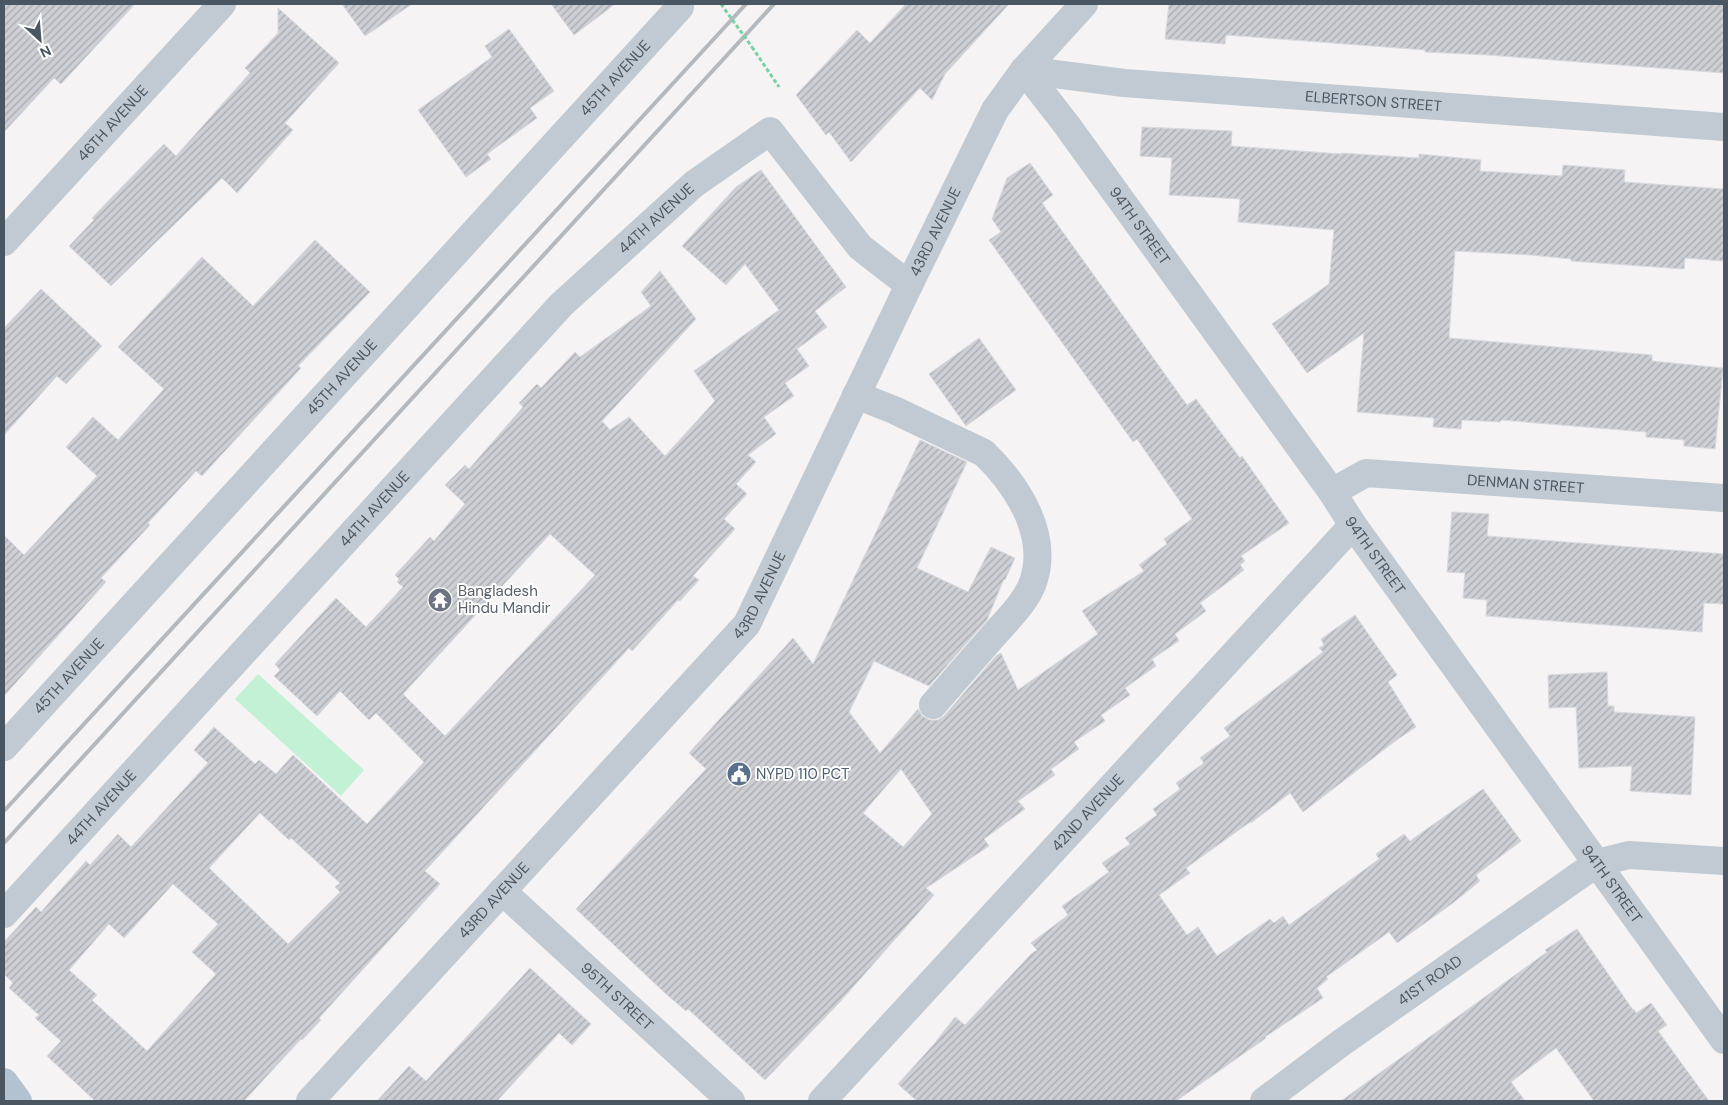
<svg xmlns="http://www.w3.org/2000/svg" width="1728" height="1105" viewBox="0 0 1728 1105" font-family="'DM Sans',sans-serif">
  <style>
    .green { fill: #c3f1d5 }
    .building { fill: url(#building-hatch); stroke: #d7d9de; fill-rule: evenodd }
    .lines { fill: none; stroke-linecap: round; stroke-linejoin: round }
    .path { stroke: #7ad0a6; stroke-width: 3; stroke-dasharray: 4 2.5; stroke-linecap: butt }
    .minor { stroke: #c1cad2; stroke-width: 28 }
    .major { stroke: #b3c2d1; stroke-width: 28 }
    .rail { stroke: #b5b8bd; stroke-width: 4 }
    .path-bridge { stroke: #7ad0a6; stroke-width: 3; stroke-dasharray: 4 2.5; stroke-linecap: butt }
    .labels { text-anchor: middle; stroke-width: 4; stroke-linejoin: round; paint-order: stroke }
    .street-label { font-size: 15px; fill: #4a5661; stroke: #fff }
    .worship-label { font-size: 15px; fill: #5b616d; stroke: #fff; text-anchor: start }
    .service-label { font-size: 15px; fill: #4e5e75; stroke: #fff; text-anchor: start }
  </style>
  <defs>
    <pattern id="building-hatch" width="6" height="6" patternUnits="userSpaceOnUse" patternTransform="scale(1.25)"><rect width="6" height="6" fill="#cdcfd5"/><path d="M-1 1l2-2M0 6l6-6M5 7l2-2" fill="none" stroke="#a8abb0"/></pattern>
  </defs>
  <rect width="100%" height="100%" fill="#f5f3f3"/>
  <path class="green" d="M258,674L364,770L341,796L235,699Z"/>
  <g class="building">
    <path d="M4,4H135L61,84L54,78L4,132Z"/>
    <path d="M342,4H412L365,36Z"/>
    <path d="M551,4H615L574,35Z"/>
    <path d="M906,4H1009L945,74L932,100L920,88L851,162L829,132L826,135L796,95L857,30L870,43Z"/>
    <path d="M1169,4H1724V73L1488,55L1425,52V50L1226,35L1225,44L1165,39Z"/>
    <path d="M278,8L339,63L285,123L293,130L237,193L222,178L111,286L69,246L94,220L92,218L113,196L164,144L176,156L250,73L245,68L278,33Z"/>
    <path d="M509,29L554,91L530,108L537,118L487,154L491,159L466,177L418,110L492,57L485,46Z"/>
    <path d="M1142,127L1232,131L1231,146L1341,154V153L1419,158V154L1481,160L1480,171L1562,176L1563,165L1625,170L1624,182L1724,189V261L1685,258L1684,269L1571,261V259L1531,255L1455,251L1449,338L1652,355V361L1723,368L1715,449L1684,446V440L1646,437V432L1501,420L1500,422L1462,420L1461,429L1433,427L1434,418L1357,412L1364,333L1307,373L1272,324L1329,284L1334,230L1238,222L1240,199L1169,195L1172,158L1140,156Z"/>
    <path d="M1030,163L1053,195L1042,203L1187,405L1196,399L1240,458L1242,456L1289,523L1241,556L1245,561L1240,565L1244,570L1200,603L1206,611L1175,634L1179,641L1152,659L1156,666L1125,688L1130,695L1101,715L1105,721L1074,742L1079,749L1051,769L1055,775L1018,801L1025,809L984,839L989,846L926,888L934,895L839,1003L765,1080L688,1009L686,1011L666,994L576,909L706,769L689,753L793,638L813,664L920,440L967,462L917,568L968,592L991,547L1015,558L1005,580L1004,579L987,620L929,686L874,661L849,712L880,753L918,709L922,716L930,720H938L944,716L997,655L1001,653L1018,690L1098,634L1082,611L1144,571L1139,565L1167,544L1164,539L1192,519L1137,439L1133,442L989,240L1001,232L992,219L1007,178ZM901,769L932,814L903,847L863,813Z"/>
    <path d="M761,170L846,287L815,311L827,327L797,349L809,366L785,383L794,396L764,417L776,434L748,455L756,462L736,484L747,494L724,519L735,529L693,576L699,580L680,601L678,600L632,651L629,648L425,871L440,884L319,1018L321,1020L302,1040L301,1039L244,1101H95L47,1056L61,1041L35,1018L39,1015L9,988L13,983L4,974V942L36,907L41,912L86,861L90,865L118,834L131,847L208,763L194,750L214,727L255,764L259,760L276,774L293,755L367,824L424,762L376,713L369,720L340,691L317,716L274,676L280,670L275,664L336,598L366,627L403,587L397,582L399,579L395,575L430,537L434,541L465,504L445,485L465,465L469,469L523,407L519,403L537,384L541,388L575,352L580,357L651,306L641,292L660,271L696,319L602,421L610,430L629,417L665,456L715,401L694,371L779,310L745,264L726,285L682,246L736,187ZM550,534L595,575L445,736L403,694ZM260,813L289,840L291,838L340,883L335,887L340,892L288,944L209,868ZM173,884L218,924L192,952L216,974L147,1051L92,1000L97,995L69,970L109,924L124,938Z"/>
    <path d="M315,240L370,292L298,366L301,368L202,476L196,471L148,523L150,525L101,578L106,582L4,696V535L24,555L97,476L66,447L93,417L118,440L164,389L118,347L202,257L253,306Z"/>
    <path d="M41,289L102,346L66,384L57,376L4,435V328Z"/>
    <path d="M979,338L1016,390L966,426L929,374Z"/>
    <path d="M1452,512L1489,514L1487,536L1724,554V604L1704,603L1702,632L1486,616L1487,600L1463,598L1465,573L1447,572Z"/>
    <path d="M1355,615L1397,675L1388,682L1416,727L1398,739L1303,812L1290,793L1251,823L1250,822L1186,868L1190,873L1159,895L1187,935L1198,927L1217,956L1270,919L1274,923L1283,916L1289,925L1379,859L1376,854L1404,834L1410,841L1483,789L1521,841L1476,875L1480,881L1453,903L1397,943L1389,932L1326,977L1328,979L1317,988L1323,998L1265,1037L1266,1038L1176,1101H917L898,1084L934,1044L955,1017L965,1025L1031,954L1037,950L1031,943L1068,915L1062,906L1109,872L1102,863L1130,844L1125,838L1157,815L1153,809L1180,789L1176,783L1204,763L1200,758L1230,736L1224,728L1323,652L1319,648L1324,645L1321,639Z"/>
    <path d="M1607,672L1608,706H1614V712L1695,717L1691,795L1630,791L1632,766L1579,768L1576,707L1549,708L1548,675Z"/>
    <path d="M1577,929L1633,1010L1634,1009L1636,1013L1651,1003L1667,1025L1658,1031L1709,1101H1594L1556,1048L1511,1082L1525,1101H1341L1547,952L1545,950Z"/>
    <path d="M530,968L591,1024L572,1045L559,1033L497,1101H377L409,1066L426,1081Z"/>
  </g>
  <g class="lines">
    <path class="path" d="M752,47L779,87"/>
    <g class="minor">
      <path id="s1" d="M1024,70L1066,124L1332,492L1353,525L1724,1040"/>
      <path id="s2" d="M1024,70L1124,83L1724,127"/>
      <path id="s3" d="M4,242L222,4"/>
      <path d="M856,395L894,410L984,453C1017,485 1051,536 1032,585C1024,604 1007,620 993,636C973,659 953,682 933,705"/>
      <path id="s4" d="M1332,492L1366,473L1724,498"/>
      <path id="s5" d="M4,747L680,7L677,4"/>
      <path id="s6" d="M502,891L731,1101"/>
      <path id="s7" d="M4,914L561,305L694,184L770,131L860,247L909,285"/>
      <path id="s8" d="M310,1101L747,624L909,285L995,110L1024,70L1084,4"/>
      <path id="s9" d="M822,1101L1353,525"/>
      <path id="s10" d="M1264,1101L1341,1043L1597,863L1629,855L1724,861"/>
    </g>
    <path class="major" d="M4,1082L18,1101"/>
    <g class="rail">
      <path d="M4,811L746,4"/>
      <path d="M4,843L774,4"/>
    </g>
    <path class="path-bridge" d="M721,4L752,47"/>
  </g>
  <defs>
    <symbol id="temple-disc" viewBox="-11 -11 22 22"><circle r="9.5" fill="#6b7280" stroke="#fff"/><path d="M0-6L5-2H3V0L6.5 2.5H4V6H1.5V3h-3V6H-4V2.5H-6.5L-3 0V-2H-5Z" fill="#fff"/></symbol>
    <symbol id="civic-disc" viewBox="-11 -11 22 22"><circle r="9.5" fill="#5c6f8a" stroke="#fff"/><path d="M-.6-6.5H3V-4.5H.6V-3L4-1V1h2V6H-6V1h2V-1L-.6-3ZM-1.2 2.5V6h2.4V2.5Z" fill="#fff"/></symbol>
  </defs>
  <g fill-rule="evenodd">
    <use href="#temple-disc" x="426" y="586" width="28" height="28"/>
    <use href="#civic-disc" x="725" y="760" width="28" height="28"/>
  </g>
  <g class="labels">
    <g class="street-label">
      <text dy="5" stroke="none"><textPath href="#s5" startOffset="906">45TH AVENUE</textPath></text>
      <text dy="5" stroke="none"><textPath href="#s2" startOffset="351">ELBERTSON STREET</textPath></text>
      <text dy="5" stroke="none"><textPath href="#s3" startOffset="161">46TH AVENUE</textPath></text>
      <text dy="5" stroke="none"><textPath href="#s7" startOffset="954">44TH AVENUE</textPath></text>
      <text dy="5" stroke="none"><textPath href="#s1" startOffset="194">94TH STREET</textPath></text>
      <text dy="5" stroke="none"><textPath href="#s8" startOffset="1082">43RD AVENUE</textPath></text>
      <text dy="5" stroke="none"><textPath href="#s5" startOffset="501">45TH AVENUE</textPath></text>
      <text dy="5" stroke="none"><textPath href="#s4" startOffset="199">DENMAN STREET</textPath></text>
      <text dy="5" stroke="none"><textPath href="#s7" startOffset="549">44TH AVENUE</textPath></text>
      <text dy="5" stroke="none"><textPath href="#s1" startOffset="599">94TH STREET</textPath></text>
      <text dy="5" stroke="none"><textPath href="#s8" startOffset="678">43RD AVENUE</textPath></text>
      <text dy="5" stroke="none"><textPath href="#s5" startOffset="96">45TH AVENUE</textPath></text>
      <text dy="5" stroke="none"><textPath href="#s7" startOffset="144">44TH AVENUE</textPath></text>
      <text dy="5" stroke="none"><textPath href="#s9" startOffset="392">42ND AVENUE</textPath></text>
      <text dy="5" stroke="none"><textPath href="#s1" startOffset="1004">94TH STREET</textPath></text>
      <text dy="5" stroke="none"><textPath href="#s8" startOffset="272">43RD AVENUE</textPath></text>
      <text dy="5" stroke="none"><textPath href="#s10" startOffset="205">41ST ROAD</textPath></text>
      <text dy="5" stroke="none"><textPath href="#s6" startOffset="156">95TH STREET</textPath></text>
    </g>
    <g class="worship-label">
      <text x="458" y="596">Bangladesh<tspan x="458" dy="17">Hindu Mandir</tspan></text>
    </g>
    <g class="service-label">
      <text x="756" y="779">NYPD 110 PCT</text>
    </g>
  </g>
  <rect width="1728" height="1105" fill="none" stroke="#4a5661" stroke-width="10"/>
  <g transform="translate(40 40) rotate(154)" stroke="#ffffff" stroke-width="4" paint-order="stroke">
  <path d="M0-4L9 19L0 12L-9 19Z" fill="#4a5661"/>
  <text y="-8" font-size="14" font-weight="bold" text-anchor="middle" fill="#4a5661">N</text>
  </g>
</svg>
